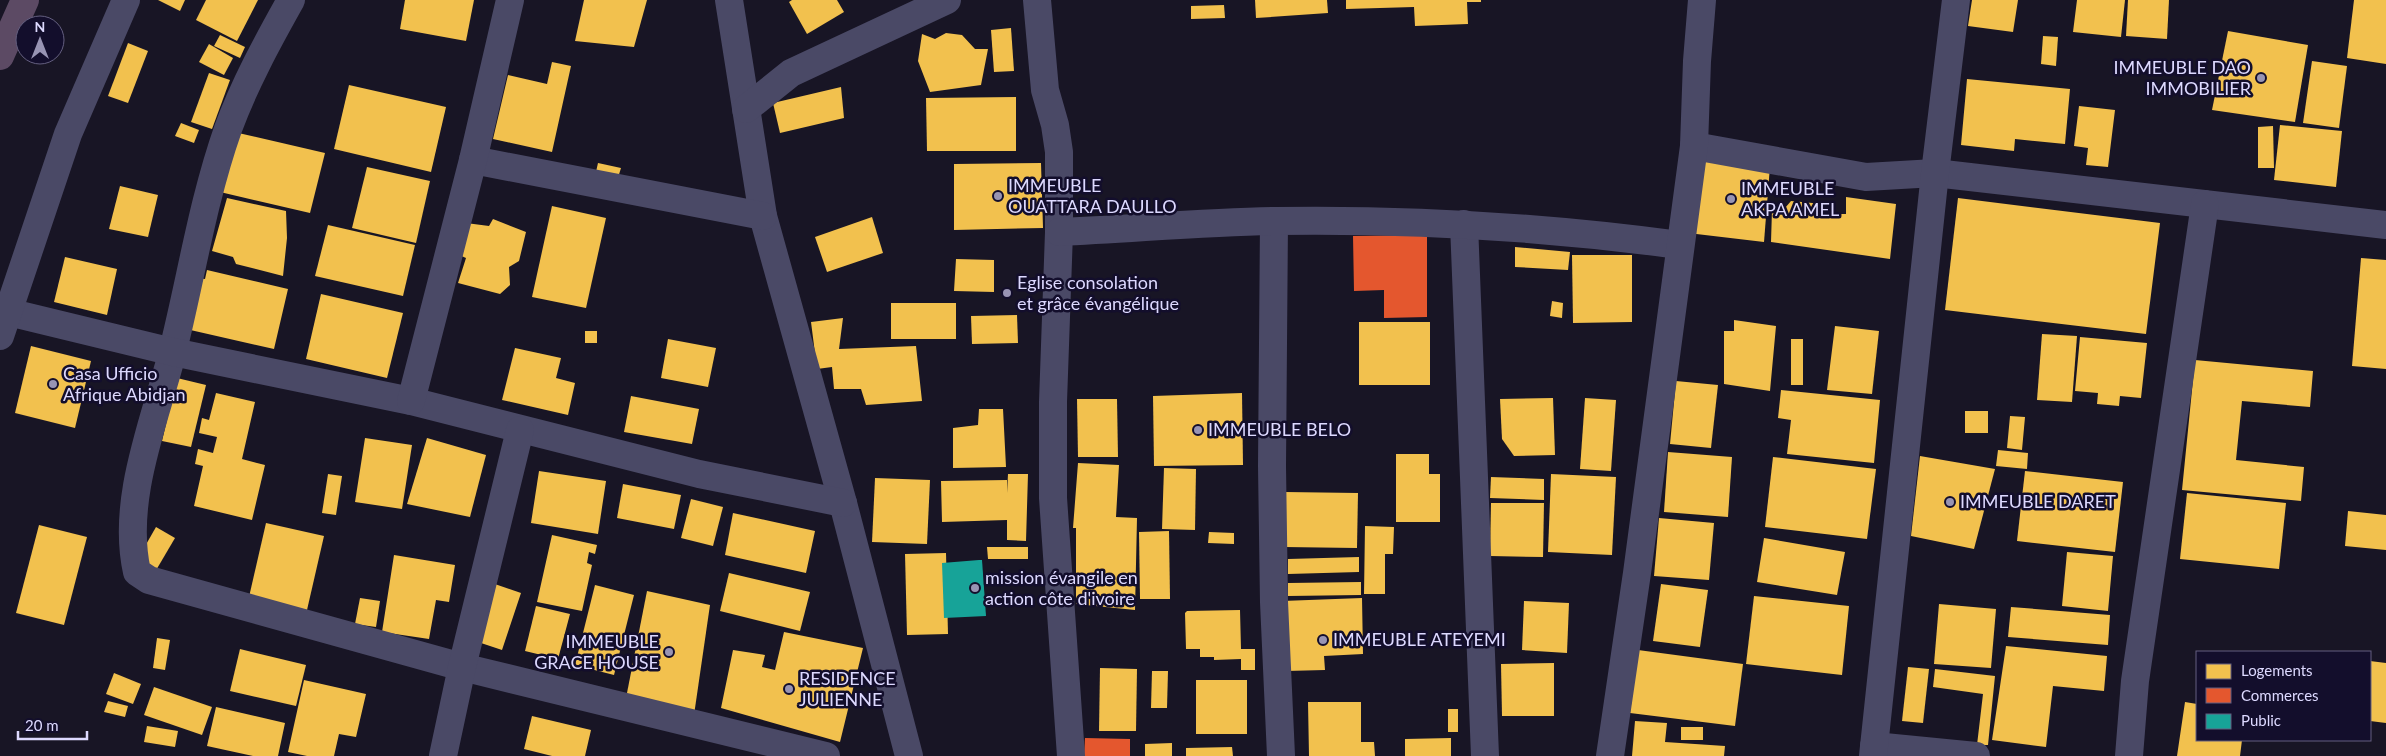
<svg xmlns="http://www.w3.org/2000/svg" width="2386" height="756" viewBox="0 0 2386 756" font-family="Lato,sans-serif">
  <style>
    .homes { fill: #f2c14e }
    .shops { fill: #e4572e }
    .public { fill: #17a398 }
    .lines { fill: none; stroke-linecap: round; stroke-linejoin: round }
    .minor { stroke: #4a4966; stroke-width: 28 }
    .highway { stroke: #5c4a64; stroke-width: 28 }
    .poi-dot { fill: #9894b3; stroke: #130e2c; stroke-width: 2 }
    .labels { text-anchor: middle; stroke-width: 5; stroke-linejoin: round; paint-order: stroke }
    .poi-label { font-size: 18px; fill: #ddd9ff; stroke: #130e2c; text-anchor: start }
  </style>
  <rect width="100%" height="100%" fill="#181525"/>
  <g class="homes">
    <path d="M158,0H185L180,11Z"/>
    <path d="M206,0H258L237,41L196,20Z"/>
    <path d="M405,0H474L466,41L400,29Z"/>
    <path d="M584,0H647L634,47L575,41Z"/>
    <path d="M792,0H837L844,12L807,34L789,2Z"/>
    <path d="M1255,0H1327L1328,13L1256,18Z"/>
    <path d="M1346,0H1481V2H1467L1468,24L1415,26L1414,7L1346,9Z"/>
    <path d="M1972,0H2018L2013,32L1968,26Z"/>
    <path d="M2077,0H2125L2121,37L2073,32Z"/>
    <path d="M2128,0H2169L2167,39L2126,36Z"/>
    <path d="M2354,0H2386V64L2347,58Z"/>
    <path d="M1224,5L1225,18L1191,19V6Z"/>
    <path d="M1011,28L1014,71L994,72L991,30Z"/>
    <path d="M2228,31L2308,45L2295,122L2212,110Z"/>
    <path d="M946,33L962,35L975,49H988L981,85L930,92L918,61L922,34L935,39Z"/>
    <path d="M220,35L245,47L240,58L214,46Z"/>
    <path d="M2043,36L2058,37L2056,66L2041,64Z"/>
    <path d="M128,43L148,51L128,103L108,96Z"/>
    <path d="M209,44L233,58L224,75L199,62Z"/>
    <path d="M2312,61L2347,66L2339,128L2303,123Z"/>
    <path d="M552,62L571,66L552,152L493,139L508,75L547,84Z"/>
    <path d="M209,73L230,80L212,129L191,122Z"/>
    <path d="M1967,79L2070,89L2065,144L2015,139L2014,151L1961,145Z"/>
    <path d="M349,85L446,107L431,172L334,149Z"/>
    <path d="M841,87L844,118L780,133L773,103Z"/>
    <path d="M1016,97V151H927L926,98Z"/>
    <path d="M2079,106L2115,110L2108,167L2086,165L2088,148L2074,146Z"/>
    <path d="M181,123L199,130L194,143L175,136Z"/>
    <path d="M2280,125L2342,131L2336,187L2274,180Z"/>
    <path d="M2273,126L2274,168H2258V127Z"/>
    <path d="M234,132L325,153L310,213L220,192Z"/>
    <path d="M1704,155L1770,166L1764,242L1688,233Z"/>
    <path d="M598,163L621,168L617,181L595,176Z"/>
    <path d="M1041,163L1043,228L954,230V164Z"/>
    <path d="M367,167L430,181L416,243L352,228Z"/>
    <path d="M120,186L158,195L148,237L109,229Z"/>
    <path d="M1846,197L1896,204L1890,259L1771,242L1772,210L1785,208L1791,201L1823,204L1826,214H1846Z"/>
    <path d="M227,198L286,211L287,238L283,276L236,264L233,257L212,251Z"/>
    <path d="M1958,198L2160,223L2146,334L1945,310Z"/>
    <path d="M552,206L606,218L586,308L532,297Z"/>
    <path d="M872,217L883,253L827,272L815,237Z"/>
    <path d="M493,219L526,232L519,261L509,267L510,285L500,294L458,283L466,258L457,254L466,223L489,226Z"/>
    <path d="M328,225L415,245L403,296L315,276Z"/>
    <path d="M1515,247L1570,252L1568,270L1515,267Z"/>
    <path d="M1572,255H1632V322L1573,323Z"/>
    <path d="M65,257L117,269L107,315L54,302Z"/>
    <path d="M2361,258L2386,260V369L2352,366Z"/>
    <path d="M956,259L994,260V292L954,291Z"/>
    <path d="M207,270L288,289L274,349L186,329L198,278L205,279Z"/>
    <path d="M321,294L403,313L387,378L306,359Z"/>
    <path d="M1552,301L1563,303L1562,318L1550,316Z"/>
    <rect x="891" y="303" width="65" height="36"/>
    <path d="M1017,315L1018,343L972,344L971,316Z"/>
    <path d="M843,318L839,349L916,346L922,401L866,405L861,389H834L832,367L817,369L811,322Z"/>
    <path d="M1734,320L1776,326L1770,391L1724,384V331H1734Z"/>
    <rect x="1359" y="322" width="71" height="63"/>
    <path d="M1835,326L1879,331L1872,394L1827,390Z"/>
    <rect x="585" y="331" width="12" height="12"/>
    <path d="M2042,334L2077,336L2072,402L2037,400Z"/>
    <path d="M2080,337L2147,343L2141,398L2120,396L2119,406L2097,404L2098,393L2075,391Z"/>
    <path d="M668,339L716,348L708,387L661,378Z"/>
    <rect x="1791" y="339" width="12" height="46"/>
    <path d="M31,346L91,361L75,428L15,413Z"/>
    <path d="M515,348L561,358L556,378L575,383L568,415L502,400Z"/>
    <path d="M2195,360L2313,371L2310,407L2242,401L2236,460L2304,467L2301,501L2182,490Z"/>
    <path d="M177,378L206,385L191,447L162,441Z"/>
    <path d="M1676,381L1718,385L1711,448L1670,444Z"/>
    <path d="M1781,390L1880,400L1874,463L1787,454L1791,420L1778,418Z"/>
    <path d="M216,393L255,402L242,459L265,465L252,520L194,506L203,466L195,464L198,449L213,453L217,437L199,433L202,418L209,420Z"/>
    <path d="M1242,393L1243,465L1154,466L1153,396Z"/>
    <path d="M631,396L699,409L692,444L624,432Z"/>
    <path d="M1553,398L1555,455L1514,456L1502,439L1500,399Z"/>
    <path d="M1585,398L1616,400L1611,471L1580,469Z"/>
    <path d="M1077,399H1117L1118,457H1078Z"/>
    <path d="M979,409H1003L1006,467L953,468V428L978,425Z"/>
    <rect x="1965" y="411" width="23" height="22"/>
    <path d="M2010,416L2025,417L2022,450L2007,448Z"/>
    <path d="M365,438L412,445L402,509L355,502Z"/>
    <path d="M427,438L486,455L470,517L407,504Z"/>
    <path d="M1998,450L2028,453L2027,469L1996,466Z"/>
    <path d="M1668,452L1732,457L1728,517L1664,512Z"/>
    <path d="M1396,454H1429V474H1440V522H1396Z"/>
    <path d="M1920,456L1995,469L1974,549L1911,536Z"/>
    <path d="M1773,457L1876,469L1867,539L1765,527Z"/>
    <path d="M1078,463L1119,465L1116,517L1137,518L1135,610L1076,604V528H1073Z"/>
    <path d="M1164,468L1196,469L1195,530L1162,529Z"/>
    <path d="M539,471L606,481L598,534L531,523Z"/>
    <path d="M2025,471L2123,482L2115,552L2017,541Z"/>
    <path d="M328,474L342,476L336,515L322,513Z"/>
    <path d="M1008,474H1028L1026,541L1007,540V520L942,522L941,481L1007,480V493Z"/>
    <path d="M1551,474L1616,477L1612,555L1548,552Z"/>
    <path d="M1491,477L1544,479V500L1490,498Z"/>
    <path d="M875,478L930,480L927,544L872,542Z"/>
    <path d="M623,484L681,495L674,529L617,518Z"/>
    <path d="M1285,492L1358,493L1357,548L1284,547Z"/>
    <path d="M2187,493L2286,503L2279,569L2180,559Z"/>
    <path d="M691,499L723,507L713,546L681,538Z"/>
    <path d="M1491,503H1544L1543,557L1490,556Z"/>
    <path d="M2348,511L2386,515V550L2345,546Z"/>
    <path d="M733,513L815,531L806,573L725,555Z"/>
    <path d="M1659,518L1714,523L1709,580L1654,576Z"/>
    <path d="M266,523L324,536L307,610L249,597Z"/>
    <path d="M39,525L87,537L64,625L16,613Z"/>
    <path d="M1365,526L1394,527L1393,554H1385V594H1364Z"/>
    <path d="M156,527L175,538L155,572L136,562Z"/>
    <path d="M1169,531L1170,599H1140L1139,532Z"/>
    <path d="M1209,532L1234,533V544L1208,543Z"/>
    <path d="M552,535L597,545L595,554L589,552L587,563L592,565L582,611L537,602Z"/>
    <path d="M1764,538L1845,552L1837,595L1757,582Z"/>
    <path d="M987,547H1028V559H988Z"/>
    <path d="M2067,552L2113,556L2108,611L2062,606Z"/>
    <path d="M946,553L948,634L907,635L905,554Z"/>
    <path d="M394,555L455,565L449,602L436,600L429,639L382,632Z"/>
    <path d="M1359,557V572L1288,574V559Z"/>
    <path d="M729,573L810,592L800,631L720,611Z"/>
    <path d="M489,582L521,593L502,650L469,639Z"/>
    <path d="M1361,582V595L1288,596V583Z"/>
    <path d="M1661,584L1708,590L1700,647L1653,641Z"/>
    <path d="M595,585L634,595L614,675L575,665Z"/>
    <path d="M647,591L710,605L694,715L626,698Z"/>
    <path d="M1754,596L1849,606L1842,675L1746,664Z"/>
    <path d="M360,598L380,601L376,627L355,624Z"/>
    <path d="M1362,598L1363,654L1324,656L1325,670L1286,671L1282,601Z"/>
    <path d="M1524,601L1569,603L1567,653L1522,650Z"/>
    <path d="M1939,604L1996,609L1991,668L1934,664Z"/>
    <path d="M536,606L570,614L558,659L525,651Z"/>
    <path d="M2011,607L2110,615L2108,645L2008,637Z"/>
    <path d="M1240,610L1241,649H1255V670H1241V659L1214,660V657H1200V649H1186L1185,613L1187,611Z"/>
    <path d="M784,632L863,648L840,742L721,708L733,650L765,655L762,667L775,670Z"/>
    <path d="M157,638L170,640L165,670L153,668Z"/>
    <path d="M2006,646L2107,656L2104,691L2053,686L2046,747L1992,740Z"/>
    <path d="M240,649L306,665L296,706L230,691Z"/>
    <path d="M1638,650L1743,664L1735,726L1630,713Z"/>
    <path d="M2370,661L2386,663V723L2370,721Z"/>
    <path d="M1554,663V716H1502L1501,664Z"/>
    <path d="M1908,667L1929,669L1923,723L1902,721Z"/>
    <path d="M1100,668L1137,669L1136,731H1099Z"/>
    <path d="M1935,669L1995,676L1988,745H1977L1983,694L1933,687Z"/>
    <path d="M1152,671H1168L1167,708H1151Z"/>
    <path d="M114,673L141,684L133,704L106,694Z"/>
    <path d="M304,680L366,694L356,737L339,734L334,756H307L288,752Z"/>
    <rect x="1196" y="680" width="51" height="54"/>
    <path d="M154,687L212,707L202,735L144,715Z"/>
    <path d="M108,701L128,706L125,717L104,712Z"/>
    <path d="M1308,702H1361V742H1374L1375,756H1309Z"/>
    <path d="M2185,702L2197,704V740H2242L2240,756H2177Z"/>
    <path d="M216,707L285,723L278,756H253L207,746Z"/>
    <rect x="1448" y="709" width="10" height="23"/>
    <path d="M532,716L591,730L585,756H552L524,749Z"/>
    <path d="M1635,721L1667,723L1665,742L1725,746L1724,756H1632Z"/>
    <path d="M147,726L178,731L175,747L144,742Z"/>
    <rect x="1681" y="727" width="22" height="13"/>
    <path d="M1451,738V756H1405V739Z"/>
    <path d="M1172,743V756H1145V744Z"/>
    <path d="M1232,747L1233,756H1186V748Z"/>
  </g>
  <g class="shops">
    <path d="M1427,235V317L1384,318V290L1354,291L1353,236Z"/>
    <path d="M1085,738L1130,739V756H1084Z"/>
  </g>
  <path class="public" d="M979,560H982L986,616L944,618L942,563Z"/>
  <g class="lines">
    <g class="minor">
      <path d="M291,0C268,41 244,85 228,129C202,203 191,279 172,354C154,423 121,501 137,572L149,580L462,667L826,756"/>
      <path d="M729,0L763,216L843,503L909,756"/>
      <path d="M1037,0L1045,90L1055,125L1059,152V232L1053,402V498L1071,756"/>
      <path d="M746,109L791,73L947,0"/>
      <path d="M1694,146L1866,177L1935,173L2386,225"/>
      <path d="M473,160L763,216"/>
      <path d="M1274,221L1272,466L1274,602L1281,756"/>
      <path d="M1464,224L1485,756"/>
      <path d="M1059,232C1131,229 1203,222 1275,221C1410,219 1545,227 1679,245"/>
      <path d="M8,312L173,352L411,401L699,474L843,503"/>
      <path d="M0,336L68,134L126,0"/>
      <path d="M411,401L473,160L510,0"/>
      <path d="M1874,746L1976,756"/>
      <path d="M443,756L462,667L520,430"/>
      <path d="M1610,756L1637,573L1694,146L1697,61L1702,0"/>
      <path d="M1873,756L1935,173L1956,0"/>
      <path d="M2129,756L2135,681L2205,204"/>
    </g>
    <path class="highway" d="M0,56L25,0"/>
  </g>
  <g class="poi-dot">
    <circle cx="2261" cy="78" r="5"/>
    <circle cx="998" cy="196" r="5"/>
    <circle cx="1731" cy="199" r="5"/>
    <circle cx="1007" cy="293" r="5"/>
    <circle cx="53" cy="384" r="5"/>
    <circle cx="1198" cy="430" r="5"/>
    <circle cx="1950" cy="502" r="5"/>
    <circle cx="975" cy="588" r="5"/>
    <circle cx="1323" cy="640" r="5"/>
    <circle cx="669" cy="652" r="5"/>
    <circle cx="789" cy="689" r="5"/>
  </g>
  <g class="labels">
    <g class="poi-label">
      <text x="2251" y="74" text-anchor="end">IMMEUBLE DAO<tspan x="2251" dy="21">IMMOBILIER</tspan></text>
      <text x="1008" y="192">IMMEUBLE<tspan x="1008" dy="21">OUATTARA DAULLO</tspan></text>
      <text x="1741" y="195">IMMEUBLE<tspan x="1741" dy="21">AKPA AMEL</tspan></text>
      <text x="1017" y="289">Eglise consolation<tspan x="1017" dy="21">et grâce évangélique</tspan></text>
      <text x="63" y="380">Casa Ufficio<tspan x="63" dy="21">Afrique Abidjan</tspan></text>
      <text x="1208" y="436">IMMEUBLE BELO</text>
      <text x="1960" y="508">IMMEUBLE DARET</text>
      <text x="985" y="584">mission évangile en<tspan x="985" dy="21">action côte d'ivoire</tspan></text>
      <text x="1333" y="646">IMMEUBLE ATEYEMI</text>
      <text x="659" y="648" text-anchor="end">IMMEUBLE<tspan x="659" dy="21">GRACE HOUSE</tspan></text>
      <text x="799" y="685">RESIDENCE<tspan x="799" dy="21">JULIENNE</tspan></text>
    </g>
  </g>
  <rect x="2196" y="651" width="175" height="90" fill="#130e2c" stroke="#645f80"/>
  <rect x="2206" y="664" width="25" height="15" fill="#f2c14e" stroke="#645f80"/>
  <text x="2241" y="676" font-size="15" fill="#ddd9ff">Logements</text>
  <rect x="2206" y="688" width="25" height="15" fill="#e4572e" stroke="#645f80"/>
  <text x="2241" y="701" font-size="15" fill="#ddd9ff">Commerces</text>
  <rect x="2206" y="714" width="25" height="15" fill="#17a398" stroke="#645f80"/>
  <text x="2241" y="726" font-size="15" fill="#ddd9ff">Public</text>
  <g transform="translate(40 40)"><circle r="24" fill="#130e2c" stroke="#645f80"/>
  <path d="M0-4L9 19L0 12L-9 19Z" fill="#9894b3"/>
  <text y="-8" font-size="14" font-weight="bold" text-anchor="middle" fill="#ddd9ff">N</text>
  </g>
  <path d="M18 731v8h69v-8" fill="none" stroke="#ddd9ff" stroke-width="2.5"/>
  <text x="25" y="731" font-size="15" fill="#ddd9ff" stroke="#130e2c" stroke-width="4" paint-order="stroke">20 m</text>
</svg>
